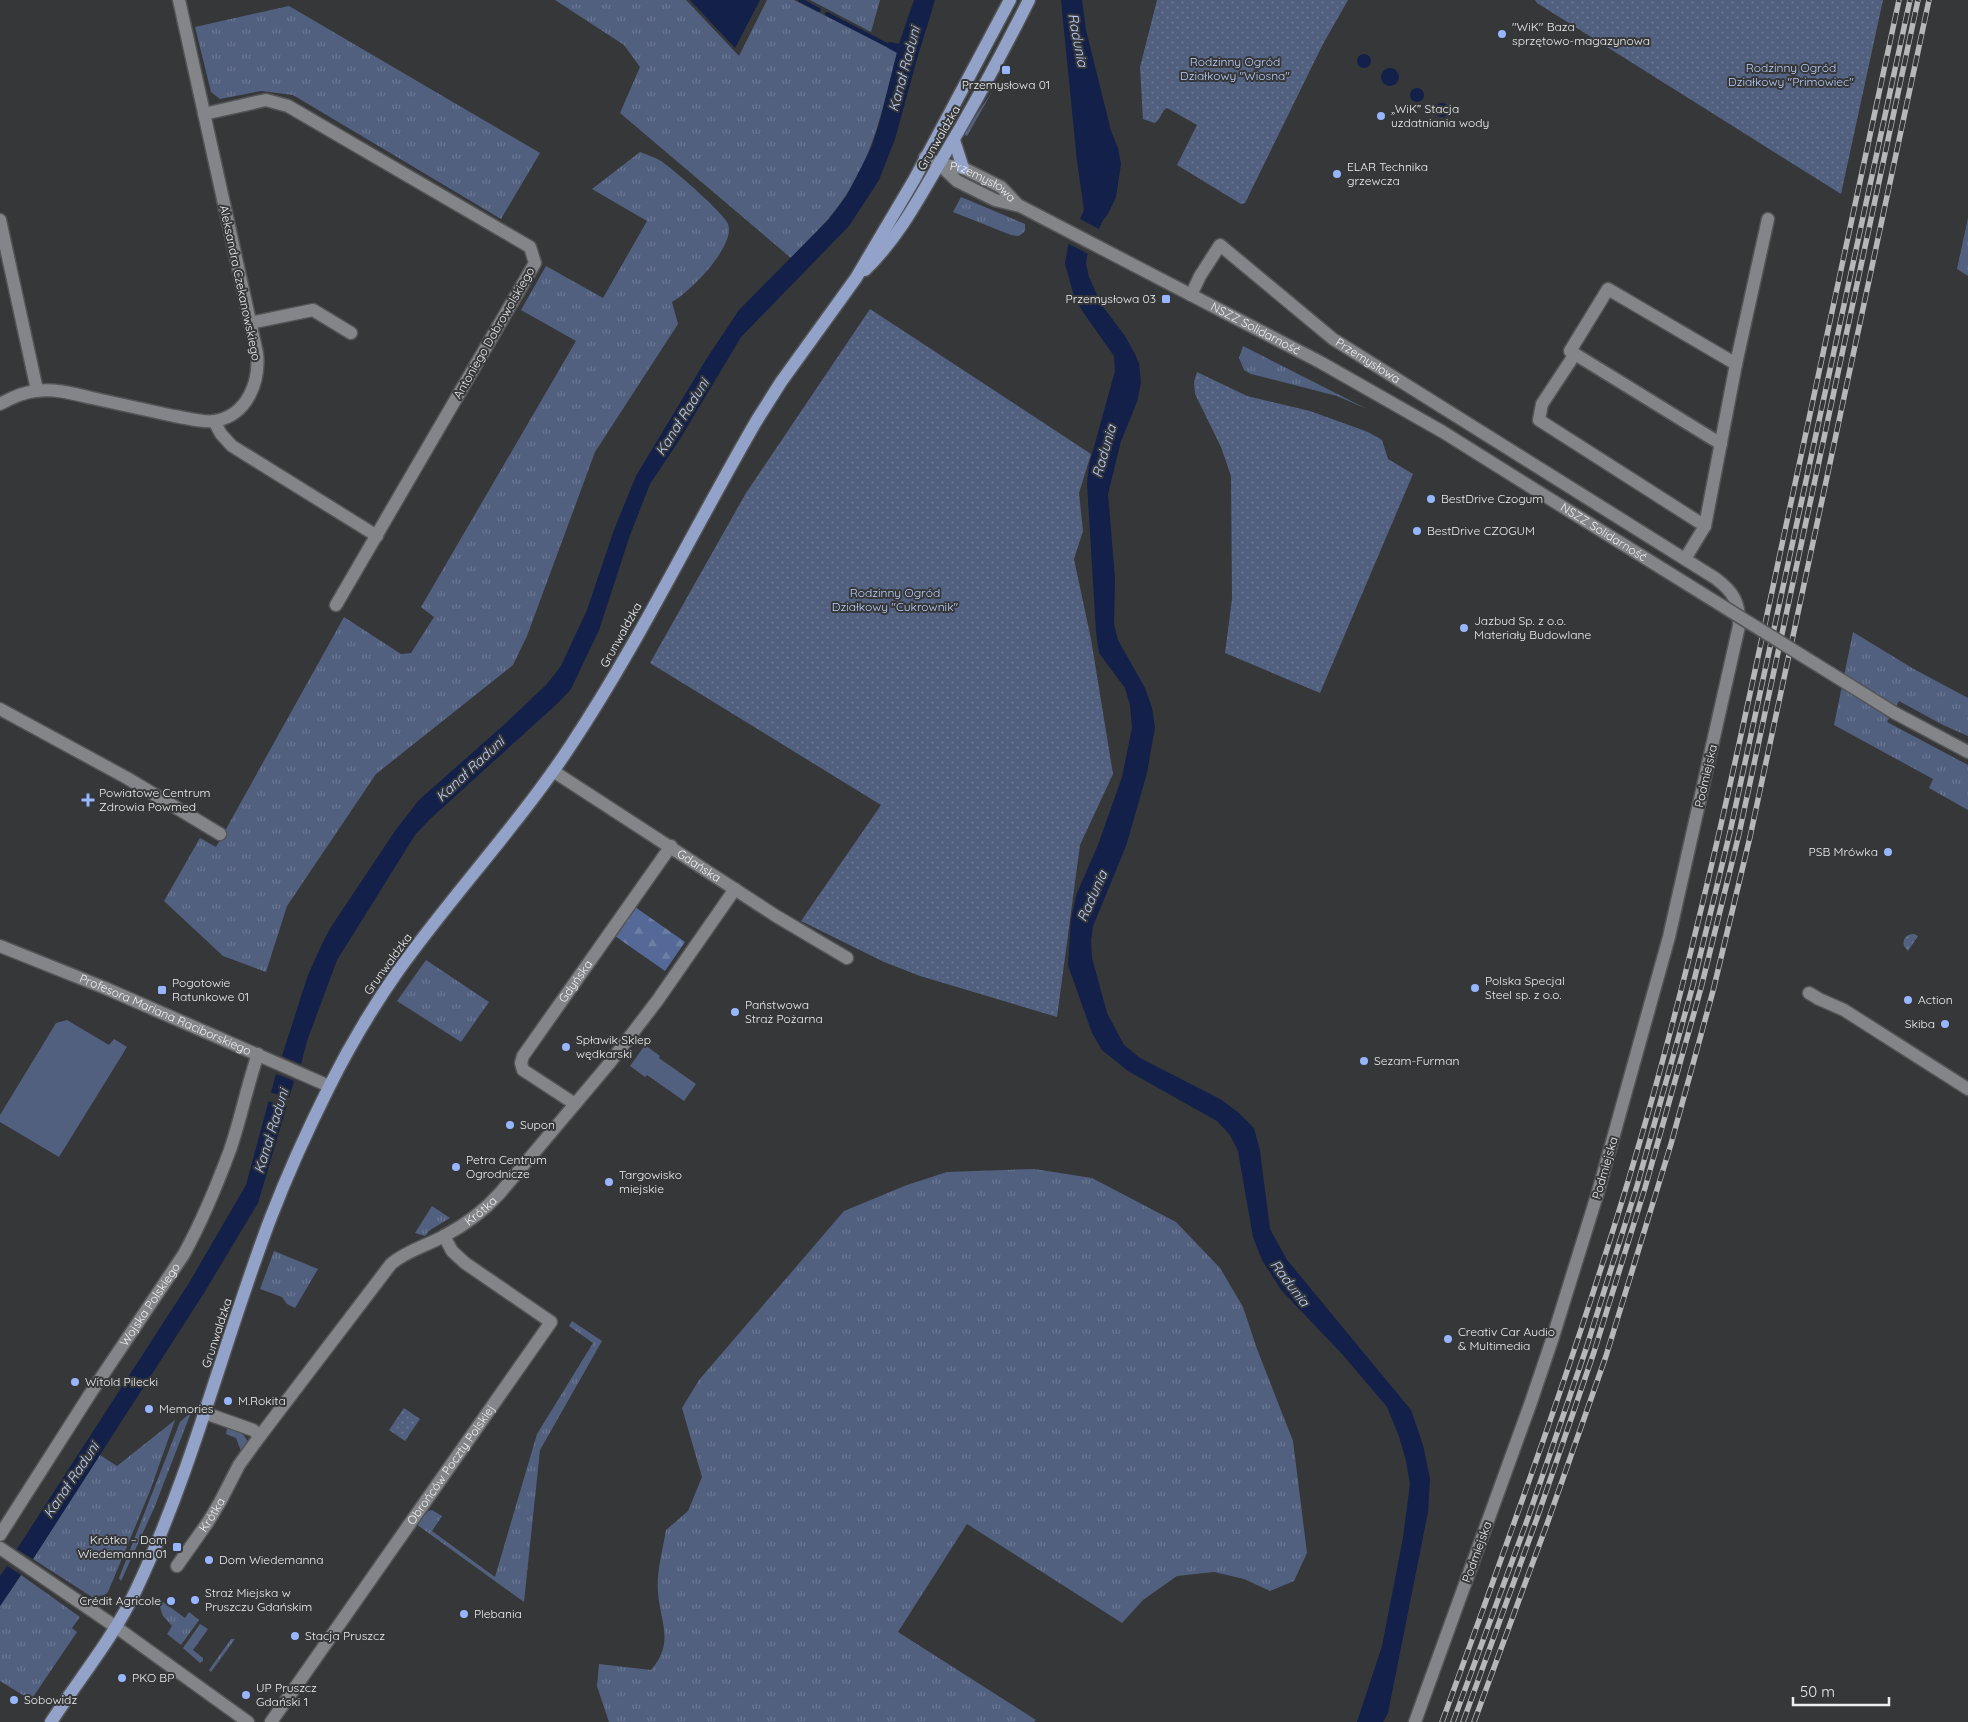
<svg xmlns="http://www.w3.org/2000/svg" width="1968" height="1722" viewBox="0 0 1968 1722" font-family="Quicksand,sans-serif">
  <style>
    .grass { fill: url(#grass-tufts) }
    .forest { fill: url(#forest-firs) }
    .garden { fill: url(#garden-dots) }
    .pitch { fill: #526080 }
    .water { fill: #12204a }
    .pier { fill: #353739 }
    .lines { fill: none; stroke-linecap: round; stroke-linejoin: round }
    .stream { stroke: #12204a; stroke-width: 4 }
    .street-casing { stroke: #535456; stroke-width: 15 }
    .secondary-casing { stroke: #535456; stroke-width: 15 }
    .primary-casing { stroke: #535456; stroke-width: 15 }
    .street { stroke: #848588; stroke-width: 12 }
    .secondary { stroke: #848588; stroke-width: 12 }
    .primary { stroke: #92a2c9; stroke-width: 12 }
    .rail-casing { stroke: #b6b7b9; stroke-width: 5.5 }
    .rail { stroke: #353739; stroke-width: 4; stroke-dasharray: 11; stroke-linecap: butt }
    .secondary-bridge-casing { stroke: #535456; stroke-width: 15; stroke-linecap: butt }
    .secondary-bridge { stroke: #848588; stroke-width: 12 }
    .poi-dot { fill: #98b6fd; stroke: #353739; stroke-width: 2 }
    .labels { text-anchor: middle; stroke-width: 4; stroke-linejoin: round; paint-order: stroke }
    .poi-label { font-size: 12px; fill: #edeef0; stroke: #353739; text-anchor: start }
    .park-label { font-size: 12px; fill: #bbcffb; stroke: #353739 }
    .street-label { font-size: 12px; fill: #edeef0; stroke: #353739 }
    .water-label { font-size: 14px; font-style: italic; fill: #bed1fe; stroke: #353739 }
  </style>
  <defs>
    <pattern id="grass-tufts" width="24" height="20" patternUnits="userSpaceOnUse" patternTransform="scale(1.25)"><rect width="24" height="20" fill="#526080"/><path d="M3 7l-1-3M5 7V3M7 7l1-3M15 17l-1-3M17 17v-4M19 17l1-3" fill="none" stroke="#6b7792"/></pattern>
    <pattern id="forest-firs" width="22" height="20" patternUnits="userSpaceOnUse" patternTransform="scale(1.25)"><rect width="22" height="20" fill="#556998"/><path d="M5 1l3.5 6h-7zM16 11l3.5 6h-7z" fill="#6e7fa7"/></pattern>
    <pattern id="garden-dots" width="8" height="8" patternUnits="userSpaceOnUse" patternTransform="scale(1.25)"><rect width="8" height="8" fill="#526080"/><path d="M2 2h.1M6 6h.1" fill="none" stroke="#6b7792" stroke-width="1.8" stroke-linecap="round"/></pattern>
  </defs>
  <rect width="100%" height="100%" fill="#353739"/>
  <g class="grass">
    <path d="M555,0H686L739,56L767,0H794L897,52C884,102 875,152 846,195C831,219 810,238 791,258L620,113L640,67L624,45Z"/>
    <path d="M810,0H880L871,32Z"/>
    <path d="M289,6L540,153L501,219L293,95L261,91L220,99L211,92L195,27Z"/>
    <path d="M992,92L967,136L963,134Z"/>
    <path d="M640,152C647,155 655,157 661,161C673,169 724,213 728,224C736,246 690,292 672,302L678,324L595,452L527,636L513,665L376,774L287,906L266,972L223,956L164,901L200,838L216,847L344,617L401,654L411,653L434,617L421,607L576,341L521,310L546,266L603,298L647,221L592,189Z"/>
    <path d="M961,197L1025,224V231L1019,236L1011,235L953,212Z"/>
    <path d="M1968,218V276L1957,269Z"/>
    <path d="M1243,346L1367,409L1337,396L1251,374L1244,370L1239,358Z"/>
    <path d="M1853,632L1912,668L1968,698V736L1943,725L1899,701L1887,722L1968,765V810L1929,788L1933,779L1834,725Z"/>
    <path d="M426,960L489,1002L461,1042L397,1001Z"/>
    <path d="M1034,1169L1092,1178L1176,1222L1220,1268L1243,1307L1257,1349L1293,1441L1307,1553L1294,1581L1270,1591L1244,1579L1214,1572L1177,1576L1143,1600L1122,1623L967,1524L898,1632L1036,1720L1034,1722H609L597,1686L599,1664L651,1670C675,1642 660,1622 658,1592C656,1575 663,1548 666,1530L688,1511L702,1477L682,1408L699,1380L844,1211L907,1185L947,1172Z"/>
    <path d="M432,1206L450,1218L430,1230L425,1236L415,1233Z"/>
    <path d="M274,1251L318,1269L295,1308L287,1304L282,1297L260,1289Z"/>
    <path d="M572,1321L602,1341L540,1450L524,1602L416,1524L423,1513L426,1514L428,1511L432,1510L442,1516L432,1531L495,1577L537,1434L593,1343L569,1326Z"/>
    <path d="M189,1414L190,1415L155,1506L121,1581L119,1578L180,1422Z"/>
    <path d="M175,1420L150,1491L108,1592L104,1595L92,1597L33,1559L100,1455L117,1466Z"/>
    <path d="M230,1428C239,1432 246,1434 248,1444L241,1451L236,1438L226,1434L227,1429Z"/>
    <path d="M21,1575L80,1617L72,1628L77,1632L31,1700L0,1681V1606Z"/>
    <path d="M163,1602L185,1618L189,1612L199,1620L181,1645L167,1634L172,1626L163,1616L160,1607Z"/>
    <path d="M200,1624L208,1629L193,1650L203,1658V1661L200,1663L183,1648Z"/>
    <path d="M231,1639H235L211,1672L209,1670Z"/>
  </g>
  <path class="forest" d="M635,907L685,942L665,971L615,936Z"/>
  <g class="garden">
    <path d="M1157,0H1348L1323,44L1245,203L1241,204L1177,165L1197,125L1167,108C1161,111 1161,119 1155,123L1143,119L1140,67Z"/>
    <path d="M1535,0H1883L1841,194L1537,3Z"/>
    <path d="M870,309L1091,454L1079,493L1083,531L1074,559L1091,639L1113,774L1080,845L1057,1017L920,976L884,962L801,921L881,805L650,663L746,493Z"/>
    <path d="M1197,372L1247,396L1310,411L1368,432L1382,440L1388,459L1413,474L1320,693L1225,653L1232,599L1231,476L1221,447L1195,394L1194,382Z"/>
    <path d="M1914,934L1918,936L1908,951L1904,946C1902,939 1906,934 1914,934Z"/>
    <path d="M404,1408L420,1419L405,1441L389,1430Z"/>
  </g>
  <g class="pitch">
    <path d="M67,1020L109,1045L114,1039L127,1047L59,1157L0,1122V1115L56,1023Z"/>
    <path d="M645,1045L660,1056L659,1058L696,1084L684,1101L647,1075L645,1077L630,1066Z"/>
  </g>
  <g class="water">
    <path d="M690,0H760L735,48Z"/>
    <path d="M914,0H935L917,59L895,139L879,180L849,226L741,337L680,439L650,484L630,535L599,630L571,689L559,702L429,820L415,835L337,960L307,1041L301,1064L282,1056L308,975L323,942L331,927L395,831L419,800L506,723L547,684L561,666L587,610L614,530L636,476L707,358L739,310L829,219L847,195L872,146L879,124L897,53L888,48L886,44L890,42L899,44Z"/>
    <path d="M1061,0H1082L1086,30L1111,131L1118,148L1121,164L1116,197L1108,214L1103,220L1087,256L1086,264L1089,277L1101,304L1125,336L1135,354L1139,364L1141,382L1137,402L1121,441L1108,494L1115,578L1114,624L1118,640L1145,688L1152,708L1155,727L1147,773L1126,846L1093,926L1091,941L1092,958L1107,1013L1124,1045L1140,1058L1220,1099L1239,1113L1254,1128L1260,1151L1270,1229L1287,1260L1411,1410L1423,1445L1430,1479L1428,1512L1388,1713L1383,1722H1357L1382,1646L1403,1538L1410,1484L1406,1461L1399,1436L1387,1407L1343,1355L1282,1291L1262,1260L1253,1237L1238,1151L1230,1135L1217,1121L1128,1071L1102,1050L1092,1033L1068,965L1071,919L1077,893L1098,845L1122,777L1132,728L1130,705L1125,688L1099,653L1096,632L1087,483L1089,465L1115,371L1114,356L1083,312L1074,296L1065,264L1068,246L1084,210L1077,161Z"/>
    <circle cx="1364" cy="61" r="7"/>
    <circle cx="1390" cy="77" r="9"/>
    <circle cx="1417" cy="95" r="7"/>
    <circle cx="1442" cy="110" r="7"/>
    <path d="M276,1074L294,1081L258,1203L204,1293L33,1559L17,1549L189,1283L246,1185Z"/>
    <path d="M7,1566L21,1575L0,1606V1576Z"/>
  </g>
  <g class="pier">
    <path d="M1078,218L1101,230L1090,255L1067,243Z"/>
    <path d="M269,1092L292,1098L290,1107L267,1101Z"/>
  </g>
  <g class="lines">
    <g class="stream">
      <path d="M800,0L819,10"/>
      <path d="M827,14L889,46"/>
    </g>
    <defs>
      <g id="street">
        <path d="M204,114L266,100L288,106L530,247L535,263L336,605"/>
        <path d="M0,220L37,390"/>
        <path d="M250,323L313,310L351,333"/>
        <path d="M1575,354L1542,404L1539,420L1705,526"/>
        <path d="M0,404C11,398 23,392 36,391C53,388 75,394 92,398C119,404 147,410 174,416C187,418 203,423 215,421C248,415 260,381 257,353L179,0"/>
        <path d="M214,421L221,434L232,446L377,536"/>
        <path d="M1721,444L1570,351L1608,289L1736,364"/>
        <path d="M1685,559L1705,526L1736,364L1768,219"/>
        <path d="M0,709L127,778L220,834"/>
        <path id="s1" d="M553,771L776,916L847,958"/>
        <path d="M1809,993L1819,999L1844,1010L1968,1089"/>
        <path id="s2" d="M575,1104L523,1070L521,1063L523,1056L671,846"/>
        <path id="s3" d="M205,1413L253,1430L260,1436L391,1264C406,1251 426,1246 444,1236C465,1225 484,1211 500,1193L608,1065L657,1001L735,889"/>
        <path id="s4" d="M177,1566L208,1522L220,1502L239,1465L260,1436"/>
        <path id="s5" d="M271,1722L551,1322L465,1263L452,1251L444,1236"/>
      </g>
      <g id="secondary">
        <path id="s6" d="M925,157L939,164L957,181L995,200L1020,206L1320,362L1443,432L1534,489"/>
        <path id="s7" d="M939,164L963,168L1001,187L1018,205"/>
        <path id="s8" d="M1191,295L1200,276L1220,245L1333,339L1715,578C1734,592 1740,603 1739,626L1669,937L1598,1192L1553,1337L1531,1402L1415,1722"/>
        <path d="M1893,712L1968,752"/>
        <path id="s9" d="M0,946L105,988L329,1086"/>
        <path id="s10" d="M0,1535L90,1394L184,1254C202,1221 217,1185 230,1150C241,1118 247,1086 258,1054"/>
        <path d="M0,1548L116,1627L248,1722"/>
      </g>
      <g id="primary">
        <path d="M954,140L963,168"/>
        <path d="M865,270C897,239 917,202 939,164C971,111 1001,56 1029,0"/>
        <path d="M51,1722C79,1679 114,1637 136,1590C193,1470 224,1340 271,1217C288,1173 308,1129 329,1087C349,1047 372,1008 398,971C453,894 519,824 571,745C640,641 694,528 757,420L781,382L856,278L914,180L1010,0"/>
      </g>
    </defs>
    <use href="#street" class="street-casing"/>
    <use href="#secondary" class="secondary-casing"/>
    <use href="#primary" class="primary-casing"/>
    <use href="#street" class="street"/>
    <use href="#secondary" class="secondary"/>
    <use href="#primary" class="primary"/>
    <defs>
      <g id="rail">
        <path d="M1442,1722C1519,1511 1596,1301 1656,1085C1706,903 1745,719 1784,535C1822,357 1861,178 1899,0"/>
        <path d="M1453,1722L1528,1518L1586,1349L1637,1186L1693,985L1730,832L1910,0"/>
        <path d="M1463,1722L1536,1521L1594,1352L1645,1188L1701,988L1739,834L1918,0"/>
        <path d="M1474,1722L1547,1524L1606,1356L1671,1144L1713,991L1750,837L1929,0"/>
      </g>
    </defs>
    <use href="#rail" class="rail-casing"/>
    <use href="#rail" class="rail"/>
    <defs>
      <g id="secondary-bridge">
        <path id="s11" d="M1534,489L1893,712"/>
      </g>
    </defs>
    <use href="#secondary-bridge" class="secondary-bridge-casing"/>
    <use href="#secondary-bridge" class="secondary-bridge"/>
  </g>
  <g class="poi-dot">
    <circle cx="1502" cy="34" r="5"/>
    <rect x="1001" y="65" width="10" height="10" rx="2.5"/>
    <circle cx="1381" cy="116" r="5"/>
    <circle cx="1337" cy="174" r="5"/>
    <rect x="1161" y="294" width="10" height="10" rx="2.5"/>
    <circle cx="1431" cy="499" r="5"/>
    <circle cx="1417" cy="531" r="5"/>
    <circle cx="1464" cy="628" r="5"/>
    <path d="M85.5 792.5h5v5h5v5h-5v5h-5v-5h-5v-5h5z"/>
    <circle cx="1888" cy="852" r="5"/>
    <circle cx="1475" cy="988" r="5"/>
    <rect x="157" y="985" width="10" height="10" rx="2.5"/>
    <circle cx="1908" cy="1000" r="5"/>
    <circle cx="735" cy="1012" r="5"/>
    <circle cx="1945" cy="1024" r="5"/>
    <circle cx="566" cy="1047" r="5"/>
    <circle cx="1364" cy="1061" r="5"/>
    <circle cx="510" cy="1125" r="5"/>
    <circle cx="456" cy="1167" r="5"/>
    <circle cx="609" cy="1182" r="5"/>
    <circle cx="1448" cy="1339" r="5"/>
    <circle cx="75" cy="1382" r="5"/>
    <circle cx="228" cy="1401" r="5"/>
    <circle cx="149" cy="1409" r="5"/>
    <rect x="172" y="1542" width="10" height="10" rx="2.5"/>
    <circle cx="209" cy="1560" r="5"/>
    <circle cx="195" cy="1600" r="5"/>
    <circle cx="171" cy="1601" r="5"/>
    <circle cx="464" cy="1614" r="5"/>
    <circle cx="295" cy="1636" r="5"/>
    <circle cx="122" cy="1678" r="5"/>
    <circle cx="246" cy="1695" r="5"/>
    <circle cx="14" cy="1700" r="5"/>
  </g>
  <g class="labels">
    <g class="poi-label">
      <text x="1512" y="31">"WiK" Baza<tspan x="1512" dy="14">sprzętowo-magazynowa</tspan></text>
      <text x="1006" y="89" text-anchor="middle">Przemysłowa 01</text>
      <text x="1391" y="113">„WiK” Stacja<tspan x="1391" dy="14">uzdatniania wody</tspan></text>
      <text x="1347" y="171">ELAR Technika<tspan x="1347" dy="14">grzewcza</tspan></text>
      <text x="1156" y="303" text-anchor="end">Przemysłowa 03</text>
      <text x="1441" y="503">BestDrive Czogum</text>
      <text x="1427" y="535">BestDrive CZOGUM</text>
      <text x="1474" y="625">Jazbud Sp. z o.o.<tspan x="1474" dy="14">Materiały Budowlane</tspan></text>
      <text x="99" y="797">Powiatowe Centrum<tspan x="99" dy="14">Zdrowia Powmed</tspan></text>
      <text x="1878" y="856" text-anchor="end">PSB Mrówka</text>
      <text x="1485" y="985">Polska Specjal<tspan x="1485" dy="14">Steel sp. z o.o.</tspan></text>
      <text x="172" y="987">Pogotowie<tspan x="172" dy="14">Ratunkowe 01</tspan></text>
      <text x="1918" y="1004">Action</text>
      <text x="745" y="1009">Państwowa<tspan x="745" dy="14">Straż Pożarna</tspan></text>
      <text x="1935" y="1028" text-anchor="end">Skiba</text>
      <text x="576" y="1044">Spławik Sklep<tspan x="576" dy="14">wędkarski</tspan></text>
      <text x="1374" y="1065">Sezam-Furman</text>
      <text x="520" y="1129">Supon</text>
      <text x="466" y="1164">Petra Centrum<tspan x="466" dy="14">Ogrodnicze</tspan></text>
      <text x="619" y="1179">Targowisko<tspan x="619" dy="14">miejskie</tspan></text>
      <text x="1458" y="1336">Creativ Car Audio<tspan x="1458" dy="14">&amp; Multimedia</tspan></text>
      <text x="85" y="1386">Witold Pilecki</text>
      <text x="238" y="1405">M.Rokita</text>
      <text x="159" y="1413">Memories</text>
      <text x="167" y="1544" text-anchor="end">Krótka – Dom<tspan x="167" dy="14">Wiedemanna 01</tspan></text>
      <text x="219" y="1564">Dom Wiedemanna</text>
      <text x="205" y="1597">Straż Miejska w<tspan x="205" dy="14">Pruszczu Gdańskim</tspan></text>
      <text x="161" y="1605" text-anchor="end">Crédit Agricole</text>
      <text x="474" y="1618">Plebania</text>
      <text x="305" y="1640">Stacja Pruszcz</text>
      <text x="132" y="1682">PKO BP</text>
      <text x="256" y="1692">UP Pruszcz<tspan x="256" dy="14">Gdański 1</tspan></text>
      <text x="24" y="1704">Sobowidz</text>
    </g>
    <g class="park-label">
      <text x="1235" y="66">Rodzinny Ogród<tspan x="1235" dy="14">Działkowy "Wiosna"</tspan></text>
      <text x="1791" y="72">Rodzinny Ogród<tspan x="1791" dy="14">Działkowy "Primowiec"</tspan></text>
      <text x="895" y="597">Rodzinny Ogród<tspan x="895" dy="14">Działkowy "Cukrownik"</tspan></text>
    </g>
    <g class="street-label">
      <text transform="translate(939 138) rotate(-60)" y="4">Grunwaldzka</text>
      <text dy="4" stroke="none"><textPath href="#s7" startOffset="48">Przemysłowa</textPath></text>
      <text transform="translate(240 283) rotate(78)" y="4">Aleksandra Czekanowskiego</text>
      <text dy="4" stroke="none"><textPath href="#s6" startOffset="374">NSZZ Solidarność</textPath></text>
      <text transform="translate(494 333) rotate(-60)" y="4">Antoniego Dobrowolskiego</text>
      <text dy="4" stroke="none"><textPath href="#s8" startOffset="246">Przemysłowa</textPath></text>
      <text dy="4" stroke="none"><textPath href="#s11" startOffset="82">NSZZ Solidarność</textPath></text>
      <text transform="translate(621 635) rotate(-61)" y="4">Grunwaldzka</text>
      <text transform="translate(1706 776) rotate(-77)" y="4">Podmiejska</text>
      <text dy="4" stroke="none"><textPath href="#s1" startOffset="174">Gdańska</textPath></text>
      <text transform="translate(388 964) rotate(-54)" y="4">Grunwaldzka</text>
      <text dy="4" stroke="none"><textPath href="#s2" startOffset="168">Gdyńska</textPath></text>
      <text dy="4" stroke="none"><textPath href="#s9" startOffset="179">Profesora Mariana Raciborskiego</textPath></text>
      <text transform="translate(1605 1168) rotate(-74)" y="4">Podmiejska</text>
      <text dy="4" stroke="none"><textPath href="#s3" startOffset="381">Krótka</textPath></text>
      <text dy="4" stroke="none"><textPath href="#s10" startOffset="275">Wojska Polskiego</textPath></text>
      <text transform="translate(217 1333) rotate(-72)" y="4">Grunwaldzka</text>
      <text dy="4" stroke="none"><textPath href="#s5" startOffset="314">Obrońców Poczty Polskiej</textPath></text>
      <text dy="4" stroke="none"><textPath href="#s4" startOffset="62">Krótka</textPath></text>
      <text transform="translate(1477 1552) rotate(-70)" y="4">Podmiejska</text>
    </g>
    <g class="water-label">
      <text transform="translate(1078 40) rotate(79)" y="5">Radunia</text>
      <text transform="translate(904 69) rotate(-75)" y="5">Kanał Raduni</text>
      <text transform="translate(682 417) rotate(-58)" y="5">Kanał Raduni</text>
      <text transform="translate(1104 451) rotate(-74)" y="5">Radunia</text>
      <text transform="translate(470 769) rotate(-43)" y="5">Kanał Raduni</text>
      <text transform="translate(1092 896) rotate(-66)" y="5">Radunia</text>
      <text transform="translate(271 1131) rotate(-73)" y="5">Kanał Raduni</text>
      <text transform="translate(1290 1283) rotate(53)" y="5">Radunia</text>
      <text transform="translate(71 1480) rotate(-56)" y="5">Kanał Raduni</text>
    </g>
  </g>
  <path d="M1793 1697v8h96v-8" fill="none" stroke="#edeef0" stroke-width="2.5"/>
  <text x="1800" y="1697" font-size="15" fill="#edeef0" stroke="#353739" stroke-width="4" paint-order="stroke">50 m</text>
</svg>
